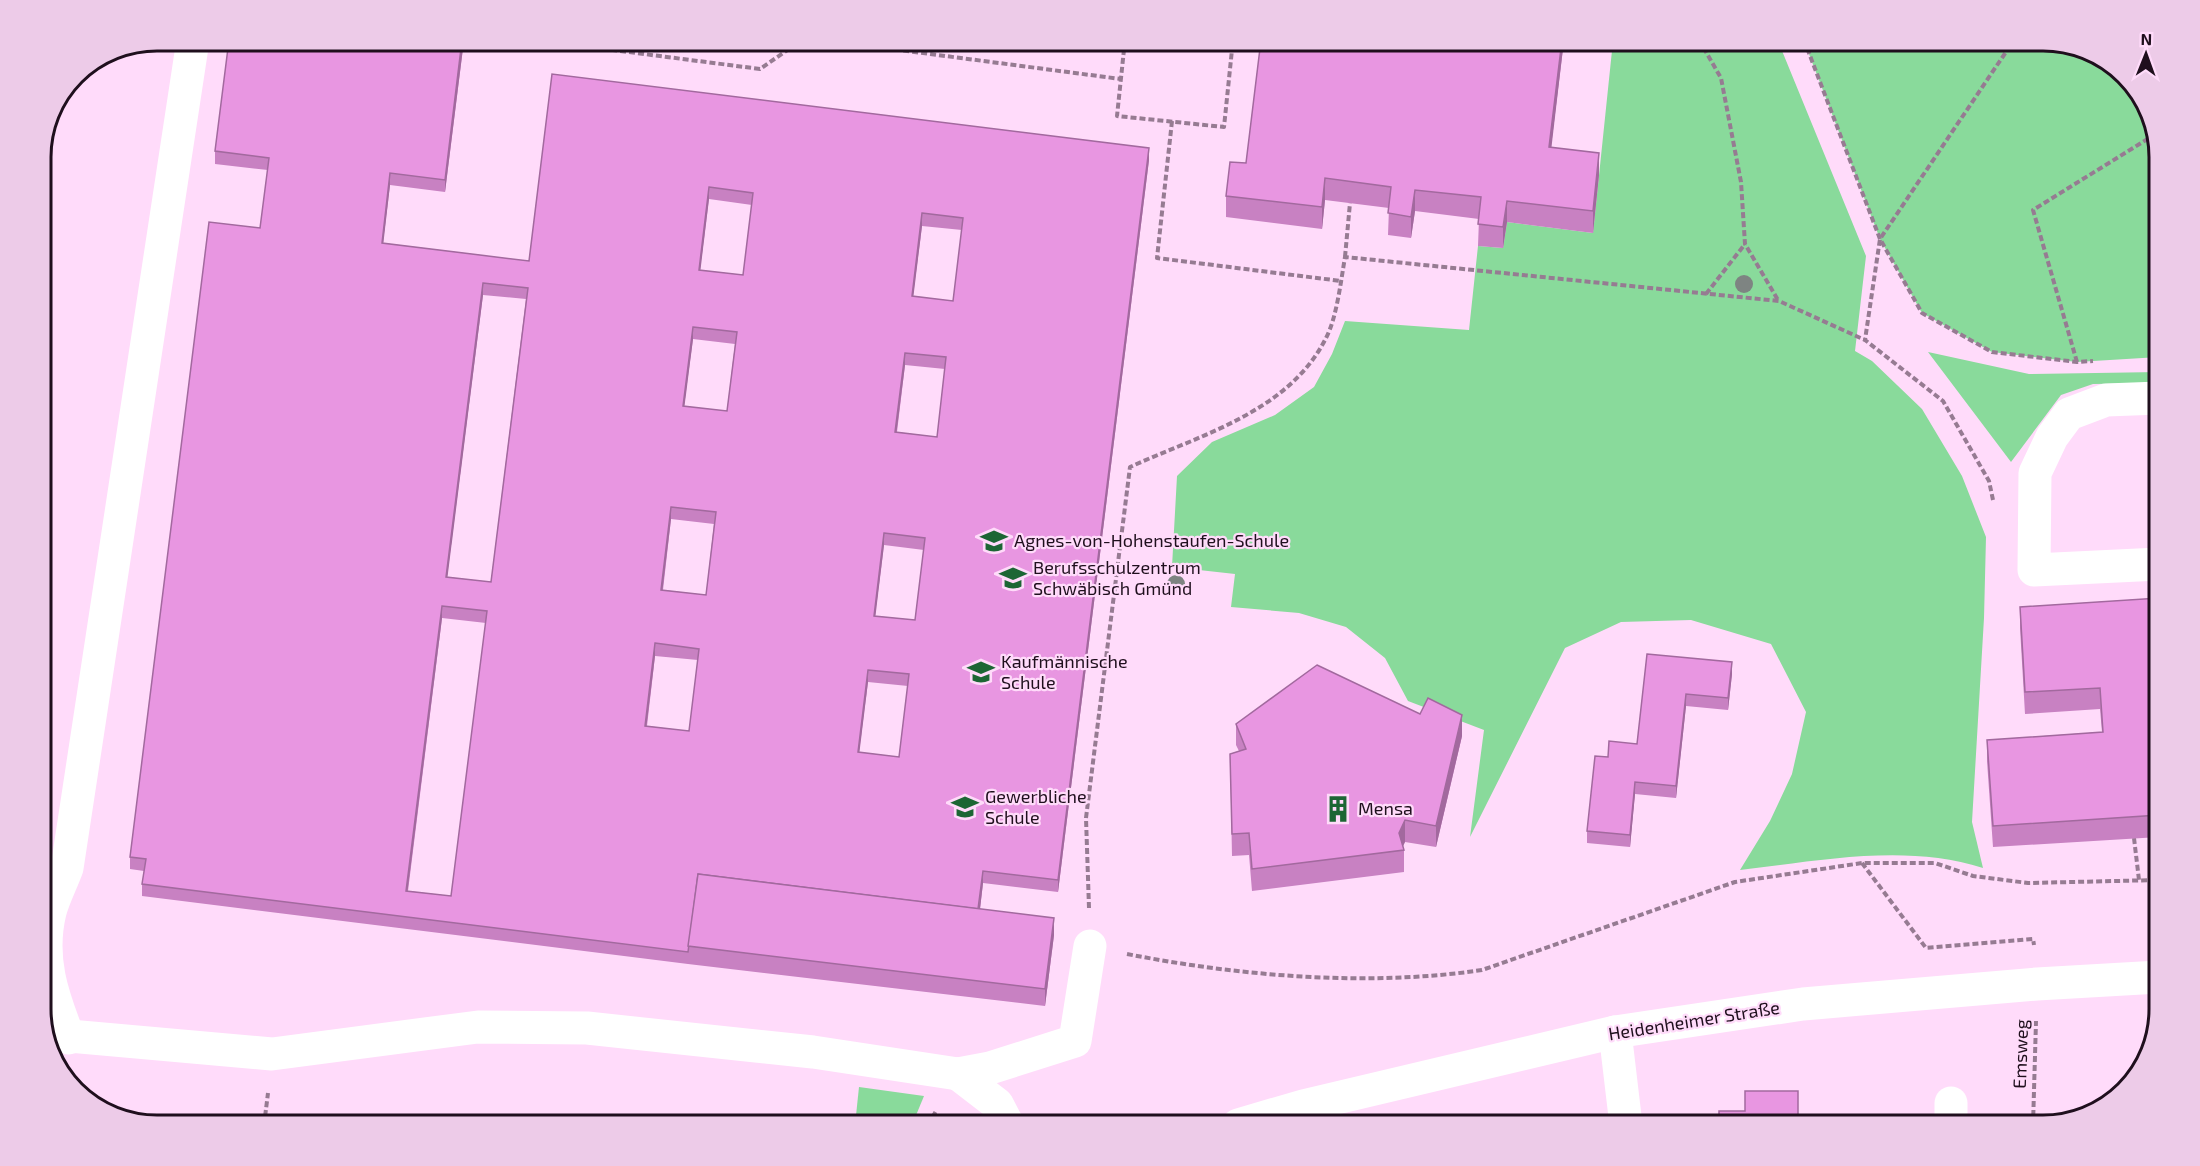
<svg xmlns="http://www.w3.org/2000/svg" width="2200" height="1166" viewBox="0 0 2200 1166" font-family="'Exo 2',sans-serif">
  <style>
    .green { fill: #89da9b }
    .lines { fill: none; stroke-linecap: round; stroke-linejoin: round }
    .path { stroke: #967b92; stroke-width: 4; stroke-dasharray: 6 3; stroke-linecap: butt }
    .minor { stroke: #fff; stroke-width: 33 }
    .tree { fill: #7e8482 }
    .wall { fill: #c881c2; fill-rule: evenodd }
    .shaded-wall { fill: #a2699e }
    .building { fill: #e896e1; stroke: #a2699e; stroke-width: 1.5; fill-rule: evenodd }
    .labels { text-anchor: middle; stroke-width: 4.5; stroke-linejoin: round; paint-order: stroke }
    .poi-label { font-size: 18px; fill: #1f0f1d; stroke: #ffdbfa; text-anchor: start }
    .street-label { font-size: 18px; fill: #1f0f1d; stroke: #ffdbfa }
    .rim { fill: none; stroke: #1f0f1d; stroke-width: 3 }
  </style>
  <rect width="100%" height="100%" fill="#ffdbfa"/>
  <g class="green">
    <path d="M1613,41H1778L1866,256L1855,351L1872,361L1922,409L1962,476L1986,537L1984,618L1972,822L1983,868C1905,843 1819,861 1740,870L1770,821L1792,774L1806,712L1771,644L1691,620L1621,622L1565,648L1470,837L1484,730L1408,701L1385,658L1346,627L1299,613L1231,607L1235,574L1172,567L1177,476L1212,442L1275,415L1314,387L1332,354L1345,321L1469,330L1478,246L1503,248L1507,222L1593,233Z"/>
    <path d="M1804,41H2043L2095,53L2140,93L2159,150V357L2077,362L1992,352L1922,313L1880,239Z"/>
    <path d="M1928,352L2029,374L2159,372V383L2093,384L2061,395L2011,462Z"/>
    <path d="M859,1087L924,1096L912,1125H855Z"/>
  </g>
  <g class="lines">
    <g class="path">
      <path d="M609,40L613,50L760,69L802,40"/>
      <path d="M823,40L1121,79"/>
      <path d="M1125,40L1117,116L1224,127L1233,40"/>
      <path d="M1699,40L1721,78L1741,182L1745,244L1778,300"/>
      <path d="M1804,40L1880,239L1922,313L1992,352L2077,362L2093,361"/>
      <path d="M1172,121L1157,258L1341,281"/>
      <path d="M1345,257L1350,203"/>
      <path d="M1706,294L1745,244"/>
      <path d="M2077,362L2033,210L2154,135"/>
      <path d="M1993,500L1989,481L1943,401L1865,340L1880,239L2014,40"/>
      <path d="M2134,838L2139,880"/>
      <path d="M1862,863L1926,948L2033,939L2034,945"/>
      <path d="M1089,908L1086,818L1130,467C1200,435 1289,412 1326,338C1337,317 1341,280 1345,257L1779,301L1865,340"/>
      <path d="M1127,954C1240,976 1368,987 1482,970L1735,882L1862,863H1935L1973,876L2028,883L2159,880"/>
      <path d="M264,1125L268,1093"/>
      <path d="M928,1125L936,1111"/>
      <path d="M1081,1125H1084"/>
      <path d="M2033,1125L2036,1021"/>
    </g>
    <g class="minor">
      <path d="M2159,398L2106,400L2069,414L2052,437L2035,473L2034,570L2159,564"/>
      <path d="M1615,1032L1626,1125"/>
      <path d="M47,1034L272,1054L478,1027L587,1028L813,1052L958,1074L990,1068L1075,1041L1090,946"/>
      <path d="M69,1038C52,995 39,958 50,912C54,897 62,882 67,868L193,40"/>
      <path d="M958,1074L997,1104L1008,1125"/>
      <path d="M1238,1125L1303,1106L1615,1032L1803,1004L2037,984L2159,977"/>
      <path d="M1951,1125V1103"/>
    </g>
  </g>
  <g class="tree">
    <circle cx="1744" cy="284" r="9"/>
    <circle cx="1176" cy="584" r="9"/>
  </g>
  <g class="wall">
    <path d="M464,40L445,192L390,185L383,243L529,261L552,74L1149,160L1058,892L983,883L980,909L1054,935L1045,1006L688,964L142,896V884L144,871L130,869V857L260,228L268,170L215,164V151ZM709,199L752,205L743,275L700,270ZM922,226L962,230L953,301L913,296ZM483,295L526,299L491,582L447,577ZM693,339L735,344L727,411L684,406ZM905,365L945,369L937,437L897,432ZM671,519L714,524L706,595L663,590ZM884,545L924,550L915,620L875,616ZM442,618L486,623L451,896L408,891ZM655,656L698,660L689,731L647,726ZM868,682L908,686L899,757L859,752Z"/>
    <path d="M1261,40H1564L1551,147L1599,175L1593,233L1507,222L1503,248L1478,246L1479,219L1415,211L1411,238L1388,235L1389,208L1325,200L1322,229L1226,217V196L1246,163Z"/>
    <path d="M2159,598V837L1993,847L1987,761V740L2102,732L2100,709L2025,714L2020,628V607Z"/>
    <path d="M1647,654L1732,674L1728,710L1686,706L1676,798L1635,794L1630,847L1587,843V831L1608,757L1637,744Z"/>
    <path d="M1236,724L1462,736L1436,847L1405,842L1403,846L1404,850V872L1252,891L1249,855L1232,856L1230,754L1239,751L1236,745Z"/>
  </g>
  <g class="shaded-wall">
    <path d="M462,40H464L445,192V180Z"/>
    <path d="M1562,40H1564L1549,168V147Z"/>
    <path d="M1149,148V160L1058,892V880Z"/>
    <path d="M1599,153V175L1593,233V211Z"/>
    <path d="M390,173V185L382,255V243Z"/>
    <path d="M1325,178V200L1322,229V207Z"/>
    <path d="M709,187V199L699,282V270Z"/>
    <path d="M1415,190V211L1411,238V217Z"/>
    <path d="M1507,201V222L1503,248V227Z"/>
    <path d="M922,213V226L912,308V296Z"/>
    <path d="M483,283V295L446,589V577Z"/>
    <path d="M693,327V339L683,418V406Z"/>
    <path d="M905,353V365L895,444V432Z"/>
    <path d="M671,507V519L661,602V590Z"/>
    <path d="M884,533V545L874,628V616Z"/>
    <path d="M442,606V618L406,903V891Z"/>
    <path d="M655,643V656L645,738V726Z"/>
    <path d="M1732,662V674L1728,710V698Z"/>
    <path d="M868,670V682L858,764V752Z"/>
    <path d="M1686,694V706L1676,798V786Z"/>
    <path d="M1462,715V736L1436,847V826Z"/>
    <path d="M1635,782V794L1630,847V835Z"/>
    <path d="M1405,820V842L1401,850L1399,833Z"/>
    <path d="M983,871V883L978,926V914Z"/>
    <path d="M1054,918V935L1045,1006V989Z"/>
  </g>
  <g class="building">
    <path d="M229,40H462L445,180L390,173L382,243L529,261L552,74L1149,148L1058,880L983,871L978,909L698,874L688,952L142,884L146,859L130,857L209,222L260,228L269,158L215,151ZM709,187L753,193L743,275L699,270ZM922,213L963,218L953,301L912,296ZM483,283L528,288L491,582L446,577ZM693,327L737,332L727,411L683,406ZM905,353L946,357L937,437L895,432ZM671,507L716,512L706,595L661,590ZM884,533L925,538L915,620L874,616ZM442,606L487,611L451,896L406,891ZM655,643L699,649L689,731L645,726ZM868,670L909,674L899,757L858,752Z"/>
    <path d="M1261,40H1562L1549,147L1599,153L1593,211L1507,201L1503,227L1478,224L1481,197L1415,190L1411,217L1388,213L1391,187L1325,178L1322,207L1226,196L1230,162L1246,163Z"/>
    <path d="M2159,598V683L2158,684L2159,708V815L1993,826L1987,740L2103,732L2100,688L2025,692L2020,607Z"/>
    <path d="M1647,654L1732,662L1728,698L1686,694L1676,786L1635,782L1630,835L1587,831L1595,756L1608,757L1609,741L1637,744Z"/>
    <path d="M1317,665L1420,714L1428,698L1462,715L1436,826L1405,820L1399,833L1404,850L1252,869L1249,833L1232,834L1230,754L1246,749L1236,724Z"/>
    <path d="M698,874L1054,918L1045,989L688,946Z"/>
    <path d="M1745,1091H1798V1125H1719V1111H1745Z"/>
  </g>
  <defs>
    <symbol id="school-bare" viewBox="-9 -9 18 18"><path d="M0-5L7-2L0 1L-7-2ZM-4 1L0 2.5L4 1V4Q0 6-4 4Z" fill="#1c6634" stroke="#ffdbfa" stroke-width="2.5" paint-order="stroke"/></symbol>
    <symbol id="building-bare" viewBox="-9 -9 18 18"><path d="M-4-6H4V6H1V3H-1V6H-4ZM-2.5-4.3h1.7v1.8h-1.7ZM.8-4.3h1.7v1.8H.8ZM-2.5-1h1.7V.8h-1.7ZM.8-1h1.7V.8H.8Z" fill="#1c6634" stroke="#ffdbfa" stroke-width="2.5" paint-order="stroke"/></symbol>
  </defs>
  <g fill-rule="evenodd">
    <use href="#school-bare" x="975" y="522" width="38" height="38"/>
    <use href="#school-bare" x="994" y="559" width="38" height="38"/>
    <use href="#school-bare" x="962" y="653" width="38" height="38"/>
    <use href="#school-bare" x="946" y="788" width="38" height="38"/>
    <use href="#building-bare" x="1319" y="790" width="38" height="38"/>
  </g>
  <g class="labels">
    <g class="poi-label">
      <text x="1014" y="547">Agnes-von-Hohenstaufen-Schule</text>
      <text x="1033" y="574">Berufsschulzentrum<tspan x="1033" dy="21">Schwäbisch Gmünd</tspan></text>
      <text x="1001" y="668">Kaufmännische<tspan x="1001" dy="21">Schule</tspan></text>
      <text x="985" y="803">Gewerbliche<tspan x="985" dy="21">Schule</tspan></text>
      <text x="1358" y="815">Mensa</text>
    </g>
    <g class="street-label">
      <text transform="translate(1694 1021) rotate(-9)" y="6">Heidenheimer Straße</text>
      <text transform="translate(2021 1054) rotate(-88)" y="6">Emsweg</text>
    </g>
  </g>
  <path d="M0 0H2200V1166H0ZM157 51H2043A106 106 0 0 1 2149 157V1009A106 106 0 0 1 2043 1115H157A106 106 0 0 1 51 1009V157A106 106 0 0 1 157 51Z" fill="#edcbe8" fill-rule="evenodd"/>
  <path class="rim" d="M157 51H2043A106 106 0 0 1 2149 157V1009A106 106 0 0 1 2043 1115H157A106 106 0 0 1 51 1009V157A106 106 0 0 1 157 51Z"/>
  <g transform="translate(2146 54) rotate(1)" stroke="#ffdbfa" stroke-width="4.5" paint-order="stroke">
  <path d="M0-4.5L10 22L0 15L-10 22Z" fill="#1f0f1d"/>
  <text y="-9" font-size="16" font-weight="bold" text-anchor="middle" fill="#1f0f1d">N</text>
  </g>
</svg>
